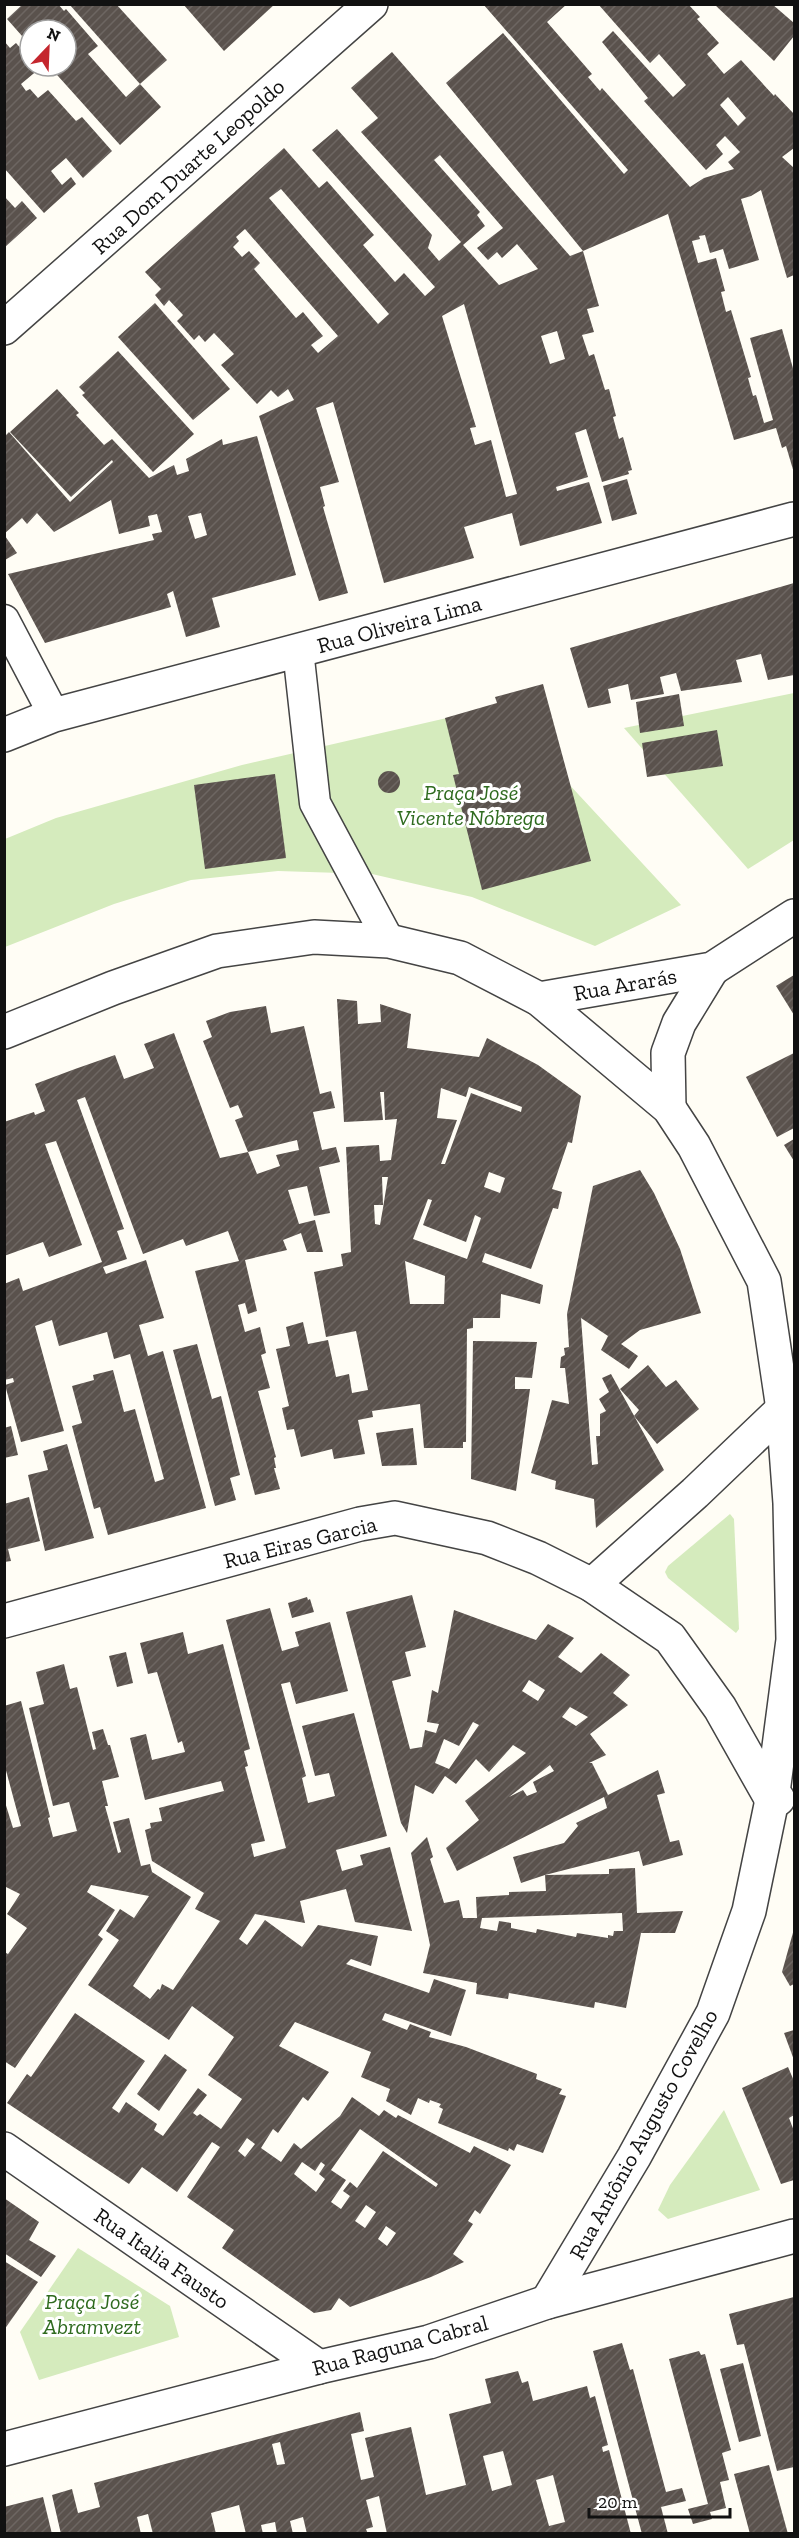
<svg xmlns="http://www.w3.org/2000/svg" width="799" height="2538" viewBox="0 0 799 2538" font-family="'Zilla Slab',serif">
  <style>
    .park { fill: #d5ebbd }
    .building { fill: url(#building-hatch); fill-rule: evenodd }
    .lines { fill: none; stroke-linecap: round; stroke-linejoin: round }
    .pedestrian-casing { stroke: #444; stroke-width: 33 }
    .minor-casing { stroke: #444; stroke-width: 36 }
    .pedestrian { stroke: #fff; stroke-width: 30 }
    .minor { stroke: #fff; stroke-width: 33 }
    .labels { text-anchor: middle; stroke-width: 6; stroke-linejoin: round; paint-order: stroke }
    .street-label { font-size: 22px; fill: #111; stroke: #fff }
    .park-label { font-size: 22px; font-style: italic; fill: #2f6b1f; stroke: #fff }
  </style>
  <defs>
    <pattern id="building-hatch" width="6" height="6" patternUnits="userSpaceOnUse" patternTransform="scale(1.5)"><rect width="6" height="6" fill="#5a524d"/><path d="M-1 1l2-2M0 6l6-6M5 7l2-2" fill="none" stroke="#6d6662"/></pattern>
  </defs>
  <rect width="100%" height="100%" fill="#fffdf5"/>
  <g class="park">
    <path d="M794,693V840L748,869L624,728Z"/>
    <path d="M530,699L553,767L681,905L595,946L472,897L372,874L278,871L191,880L114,904L5,947V839L56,818L242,765Z"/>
    <path d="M730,1514L734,1519L739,1629L736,1633L668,1578L665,1572L668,1566Z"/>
    <path d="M724,2110L760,2190L668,2219L658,2210L670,2185Z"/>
    <path d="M78,2248L170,2306L179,2337L39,2380L20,2332Z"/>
  </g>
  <g class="building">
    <path d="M23,4H58L64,11L66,9L98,46L88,54L126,97L140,84L161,107L120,145L49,66H66V30H30V45L7,19Z"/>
    <path d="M69,4H116L167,60L140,84Z"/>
    <path d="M183,4H275L224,51Z"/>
    <path d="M483,4H567L547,22L592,74L588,77L600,91L602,88L690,187L704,178L734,169L728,162L740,152L725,136L716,145L723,154L706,170L644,101L648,98L602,42L613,31L673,97L686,85L659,54L650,63L598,4H688L700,17L697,19L719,43L707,54L724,74L741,60L774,96L775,94L794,114V148L782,157L794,168V275L787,278L761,190L751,196L741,199L759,260L729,269L723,249L710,253L705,235L699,236L700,239L692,241L698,263L716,258L725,291L721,292L726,312L731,310L751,377L748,378L753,396L756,395L764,423L773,420L750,338L782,329L794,372V473L786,446L782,448L776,428L734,440L668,214L583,251L599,306L587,309L594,332L582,335L589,356L594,354L605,390L609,389L616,416L613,417L619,439L623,437L632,470L628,471L629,474L602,482L586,429L575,433L588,477L556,487L557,491L589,482L602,523L520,546L512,513L464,527L474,558L384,583L333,402L316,408L339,482L320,487L325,506L323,507L348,593L319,601L259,416L294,400L288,389L278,397L271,390L257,404L221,365L234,354L214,333L205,342L199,335L194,340L177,321L183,315L169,300L164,306L155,295L161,289L145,272L284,148L319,188L327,181L374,235L363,245L395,282L404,273L425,296L435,287L312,150L337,129L432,235L428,248L439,261L461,242L361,132L378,118L351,88L392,52L570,256L583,251L446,83L503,33L624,174L628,170ZM728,97L746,118L738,126L720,105ZM440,155L503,228L477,248L488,260L497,252L502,258L517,244L538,269L499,285L463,245L485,226L477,215L480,212L434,160ZM281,189L389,314L378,324L269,198ZM245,229L338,336L318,353L311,345L323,336L303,312L296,318L254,269L260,263L249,251L242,257L233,247L239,241L236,237ZM464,304L517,494L506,497L491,440L475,445L470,428L476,427L442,316ZM557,331L565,359L550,364L541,336Z"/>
    <path d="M714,4H772L794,23V36L774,61Z"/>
    <path d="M4,41L10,48L16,43L30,59V66H36L39,69L21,84L26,91L30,89L38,98L48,90L76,121L82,117L112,151L83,178L66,158L51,171L62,185L71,177L76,184L44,213L4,168Z"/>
    <path d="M4,196L15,208L22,201L37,218L4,248Z"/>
    <path d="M155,303L230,389L193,420L118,337Z"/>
    <path d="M118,351L194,434L153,472L82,395L85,393L79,387Z"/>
    <path d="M57,389L79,413L76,415L104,445L112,439L149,478L174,465L177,475L189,471L186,459L222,439L223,445L257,436L296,575L212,598L220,627L186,637L173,591L167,594L171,607L45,643L8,574L154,540L152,534L162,532L157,514L148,516L150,526L119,534L111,500L54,532L37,513L27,524L22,518L4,534V437L9,432L70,502L113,462L112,460L71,497L10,432ZM201,513L207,535L195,539L188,516Z"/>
    <path d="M627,479L637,514L612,521L603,486Z"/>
    <path d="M5,536L17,553L5,560Z"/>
    <path d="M794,583V675L768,680L761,654L736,660L742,682L681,691L676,673L660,677L664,694L631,700L628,684L608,689L611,703L588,708L570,648Z"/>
    <path d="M543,684L591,861L482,890L453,775L459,774L445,718L497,703L495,697Z"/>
    <path d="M679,694L684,726L640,733L636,702Z"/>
    <path d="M717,730L723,766L647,777L642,743Z"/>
    <circle cx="389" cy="782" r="11"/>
    <path d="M275,774L286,858L205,869L194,785Z"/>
    <path d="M794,975V1015L776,986Z"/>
    <path d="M337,999L357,1001L358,1024L381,1022L380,1004L411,1014L407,1048L479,1057L487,1038L538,1065L581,1096L572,1143L568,1142L552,1189L562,1192L558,1209L553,1208L531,1269L485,1253L482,1262L543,1285L540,1304L501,1294L500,1318H473V1328L467,1329L466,1442H463V1448H424L420,1404L372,1411L373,1417L358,1420L365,1454L334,1459L332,1449L301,1457L294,1429L287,1430L282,1408L289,1406L276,1349L290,1346L286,1327L303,1322L308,1344L328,1340L336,1377L349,1374L352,1393L368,1390L356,1331L326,1337L314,1272L343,1266L341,1254L351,1252L346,1147L379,1145L380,1161L391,1160L397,1119L385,1120L384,1092H380L383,1120L344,1122ZM469,1087L522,1107L521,1112L471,1093L445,1164H441L457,1120L437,1118L441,1088L466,1097ZM489,1172L505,1178L500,1193L484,1187ZM382,1177H388L383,1208L380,1225L375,1224L374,1205H383ZM428,1199L432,1200L423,1225L466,1242L475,1215L481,1218L467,1259L413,1239ZM405,1261L445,1276L444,1304H410Z"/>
    <path d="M266,1006L271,1033L304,1026L320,1094L331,1091L335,1108L313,1112L322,1150L336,1147L340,1162L319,1167L330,1213L314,1216L307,1186L288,1190L299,1224L315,1220L323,1252H307L301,1233L283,1240L287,1250L245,1260L257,1311L248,1314L245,1303L238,1305L245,1332L260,1327L266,1353L261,1355L270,1388L258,1391L276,1457L274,1458L276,1468H274L280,1489L255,1495L195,1271L239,1261L228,1231L186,1246L183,1239L143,1254L85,1097L77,1100L124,1229L117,1231L127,1259L103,1267L106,1274L146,1260L164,1318L139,1325L148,1356L163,1351L206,1508L108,1535L100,1507L94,1509L72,1426L82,1423L72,1386L94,1380L93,1375L113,1370L124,1412L135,1409L155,1482L164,1479L130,1354L114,1359L107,1332L59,1346L52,1320L35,1326L64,1431L21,1442L5,1385L14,1382L13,1378L4,1380V1284L19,1278L23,1291L102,1262L56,1141L45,1144L82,1245L49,1257L43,1242L4,1256V1122L34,1112L35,1115L45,1111L35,1084L75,1069L115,1055L124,1079L154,1068L144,1044L174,1033L220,1158L248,1152L235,1120L243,1117L238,1105L230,1108L203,1041L212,1037L206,1021L230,1012ZM297,1140L299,1150L276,1155L280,1166L257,1174L248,1152Z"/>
    <path d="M794,1053V1128L777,1137L746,1077Z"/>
    <path d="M794,1139V1161L784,1145Z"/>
    <path d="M640,1170L654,1193L680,1249L701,1313L640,1330L621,1344L638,1356L629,1369L601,1350L608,1336L581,1318L592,1465L598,1464L596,1436H600V1414L606,1411L599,1399L609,1392L602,1378L611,1374L664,1470L596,1528L594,1499L555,1489L556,1481L531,1473L552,1400L569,1404L565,1368H560L561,1357L565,1355L564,1348L569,1347L567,1314L593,1186Z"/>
    <path d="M473,1341L537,1342L532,1378L515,1377V1389H530L516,1491L471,1479Z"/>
    <path d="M197,1344L212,1399L221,1396L240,1475L230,1478L236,1500L215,1506L173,1350Z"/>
    <path d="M648,1365L666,1387L676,1380L699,1409L657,1444L634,1416L639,1410L620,1389Z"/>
    <path d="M11,1426L18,1455L4,1458V1428Z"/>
    <path d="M413,1428L417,1465L382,1466L376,1433Z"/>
    <path d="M67,1444L94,1538L45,1551L28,1475L48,1470L43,1451Z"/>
    <path d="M29,1497L40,1541L8,1549L11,1561L4,1562V1504Z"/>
    <path d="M412,1595L426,1647L405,1652L411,1676L392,1681L410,1749L422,1747L425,1730L436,1733L439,1724L427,1722L432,1690L438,1693L454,1610L536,1640L548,1624L574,1638L558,1657L581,1673L601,1653L630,1675L613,1693L628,1705L590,1734L606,1755L589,1763H592L608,1795L658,1770L665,1793L657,1795L670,1842L679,1840L683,1855L643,1866L639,1851L545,1875L609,1874V1869L635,1868L637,1913L683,1911L675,1933H641L626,2008L595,2002L594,2008L509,1993L508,1999L476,1994L477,1983L423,1973L430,1945L411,1853L427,1837L433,1857L430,1859L444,1903L459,1900L463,1918H477L476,1897L509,1895V1892L546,1891L545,1875L521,1883L513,1857L564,1843L578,1826L576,1823L607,1808L604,1797L457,1871L446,1848L479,1820L465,1801L526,1753L513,1745L489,1772L476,1759L456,1784L445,1776L433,1794L415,1785L407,1833L401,1823L346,1612ZM529,1680L545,1690L538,1701L522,1691ZM570,1707L588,1717L576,1726L562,1717ZM473,1722L479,1725L449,1769L435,1763L444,1739L459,1746ZM550,1765L554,1771L533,1782L537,1792L527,1796L523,1790L509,1797ZM622,1913L623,1931H614L613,1936L608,1935V1938L577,1933L576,1937L537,1929L536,1933L511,1928V1923L499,1921L497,1931L480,1928L482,1918Z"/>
    <path d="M307,1597L308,1600L310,1599L314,1612L292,1618L288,1603Z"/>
    <path d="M270,1608L282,1651L299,1646L295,1632L330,1622L348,1691L296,1704L290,1682L281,1684L306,1776L302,1778L308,1803L335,1796L329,1773L315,1776L302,1726L354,1713L387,1836L336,1850L342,1871L363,1865L360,1855L390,1847L412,1931L355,1922L346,1889L300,1901L305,1923L255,1914L239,1939L247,1945L265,1920L302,1947L318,1925L378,1936L371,1966L351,1959L346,1964L429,1993L434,1979L466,1990L451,2036L385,2013L382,2020L407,2030L410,2024L431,2032L429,2037L466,2047L537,2074L536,2079L562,2089L559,2094L566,2096L543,2153L517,2144L514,2151L509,2148L508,2151L438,2123L443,2109L439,2107L441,2104L430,2100L429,2103L418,2098L411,2115L386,2101L390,2089L361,2077L371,2052L295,2022L279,2046L329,2072L308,2101L303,2097L278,2133L273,2129L261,2148L281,2162L294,2143L301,2149L340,2116L352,2097L379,2116L384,2110L396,2118L398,2115L470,2153L474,2146L511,2165L480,2214L475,2210L468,2221L473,2224L453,2254L464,2262L431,2277L350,2307L339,2298L331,2310L314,2313L222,2248L234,2230L187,2197L220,2147L212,2142L177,2192L142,2167L129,2184L7,2103L27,2074L31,2077L75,2013L145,2061L112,2108L119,2113L126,2102L157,2124L154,2130L163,2136L198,2088L207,2095L193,2113L197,2116L200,2114L221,2129L242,2099L208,2075L234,2037L192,2006L169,2040L88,1985L119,1940L106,1931L120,1909L134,1918L149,1896L91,1885L87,1892L115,1910L98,1935L103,1939L15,2068L4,2061V1952L8,1954L27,1928L7,1914L20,1894L4,1886L6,1871L4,1870V1799L13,1828L21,1826L4,1763V1706L21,1701L50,1817L48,1818L53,1837L77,1831L69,1802L53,1806L29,1708L44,1704L36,1672L64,1664L70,1689L77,1687L93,1750L96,1749L92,1732L103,1729L108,1745H110L119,1777L102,1781L108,1806H105L118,1853L121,1852L113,1822L129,1818L141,1866L150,1864L152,1872L191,1897L133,1986L150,1999L158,1989L160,1990L162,1984L173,1990L220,1921L195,1909L204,1893L152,1861L145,1830L151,1828L150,1823L162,1821L159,1808L224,1791L221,1781L145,1800L130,1738L146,1734L152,1760L185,1752L182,1741L178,1743L157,1672L148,1674L140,1643L183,1632L188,1654L223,1644L250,1749L244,1751L248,1766L245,1767L265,1841L251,1844L254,1857L286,1848L226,1620ZM360,2129L438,2184L436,2187L383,2151L357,2188L350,2182L343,2191L350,2196L341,2209L331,2202L346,2180L331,2170ZM247,2138L255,2144L245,2157L238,2151ZM302,2162L315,2171L321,2162L325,2165L319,2174L325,2179L316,2192L294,2174ZM366,2205L376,2212L365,2228L355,2221ZM386,2226L396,2233L387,2246L378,2239Z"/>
    <path d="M126,1652L133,1683L117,1687L109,1656Z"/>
    <path d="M794,1929V1984L790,1986L782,1972Z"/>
    <path d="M794,2030V2060L784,2033Z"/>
    <path d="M165,2054L187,2070L159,2111L137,2094Z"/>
    <path d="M788,2067L794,2081V2115L789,2118L794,2131V2180L781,2184L742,2088Z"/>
    <path d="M4,2198L39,2222L29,2240L56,2256L41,2277L4,2253Z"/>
    <path d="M4,2261L38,2282L4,2330Z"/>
    <path d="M794,2297V2467L777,2471L744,2344L737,2345L729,2314Z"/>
    <path d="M622,2343L630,2370L633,2369L666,2492L682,2488L686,2501L661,2507L668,2534H642L593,2351Z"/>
    <path d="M699,2351L701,2355L705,2354L731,2450L722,2453L729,2480L720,2482L726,2508L710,2512L712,2519L693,2524L688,2509L708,2504L669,2359Z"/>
    <path d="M743,2363L761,2436L739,2442L720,2369Z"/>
    <path d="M518,2371L522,2383L528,2381L533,2401L587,2386L590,2398L595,2396L608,2445L602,2447L603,2452L609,2450L631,2534H387L379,2496L366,2500L373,2527L366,2529L368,2534H307L303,2517L290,2521L293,2534H277L275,2522L261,2525L263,2534H246L239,2505L211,2513L216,2534H153L148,2514L137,2517L141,2534H61L52,2495L72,2489L78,2513L100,2507L94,2483L360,2412L364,2431L351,2434L361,2480L374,2477L365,2438L411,2427L426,2495L466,2485L449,2414L491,2403L485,2379ZM280,2442L285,2464L277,2465L272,2444ZM503,2451L512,2485L492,2491L483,2456ZM553,2475L565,2522L549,2526L536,2480Z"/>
    <path d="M769,2465L788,2534H750L734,2474Z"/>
    <path d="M43,2497L52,2534H4V2507Z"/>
  </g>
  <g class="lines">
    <defs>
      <g id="pedestrian">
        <path d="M4,620L54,715"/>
        <path d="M298,650L315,803L389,941"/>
      </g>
      <g id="minor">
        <path d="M4,328L371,4"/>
        <path d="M4,735L54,715L794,519"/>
        <path d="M539,999L712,969L794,916"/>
        <path d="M4,1032L113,988L217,951L314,937L389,941L460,958L539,999L669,1108L694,1146L764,1281L783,1409L790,1503L793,1640L772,1800L749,1911L713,2013L634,2157L547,2302"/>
        <path d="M669,1108L668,1053L679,1023L712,969"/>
        <path d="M592,1585L695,1493L783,1409L794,1402"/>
        <path d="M4,1621L360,1524L395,1518L487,1538L538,1558L592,1585L670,1638L720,1708L772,1800L778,1799"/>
        <path d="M4,2149L319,2367"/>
        <path d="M4,2449L319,2367L429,2342L547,2302L794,2236"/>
      </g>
    </defs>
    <use href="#pedestrian" class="pedestrian-casing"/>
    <use href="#minor" class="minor-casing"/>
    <use href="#pedestrian" class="pedestrian"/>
    <use href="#minor" class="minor"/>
  </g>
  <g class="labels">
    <g class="street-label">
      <text transform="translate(188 166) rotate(-42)" y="8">Rua Dom Duarte Leopoldo</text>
      <text transform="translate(399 624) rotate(-15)" y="8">Rua Oliveira Lima</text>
      <text transform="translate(625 984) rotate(-10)" y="8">Rua Ararás</text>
      <text transform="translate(300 1542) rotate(-14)" y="8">Rua Eiras Garcia</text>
      <text transform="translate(643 2134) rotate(-61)" y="8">Rua Antônio Augusto Covelho</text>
      <text transform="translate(162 2258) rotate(35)" y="8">Rua Italia Fausto</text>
      <text transform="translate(400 2345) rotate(-15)" y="8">Rua Raguna Cabral</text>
    </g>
    <g class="park-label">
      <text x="471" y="800">Praça José<tspan x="471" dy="25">Vicente Nóbrega</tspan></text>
      <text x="92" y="2309">Praça José<tspan x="92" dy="25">Abramvezt</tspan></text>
    </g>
  </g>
  <rect width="799" height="2538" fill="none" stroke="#111111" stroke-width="12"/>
  <g transform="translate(48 48) rotate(23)"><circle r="28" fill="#ffffff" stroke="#a0a0a0" stroke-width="1.5"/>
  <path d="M0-4.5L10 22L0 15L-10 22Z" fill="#c4262e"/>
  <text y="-9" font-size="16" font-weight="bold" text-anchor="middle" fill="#111111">N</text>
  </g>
  <path d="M589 2508v9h141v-9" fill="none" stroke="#111111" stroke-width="3"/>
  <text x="598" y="2508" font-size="18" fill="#111111" stroke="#ffffff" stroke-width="4.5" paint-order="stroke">20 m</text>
</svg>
